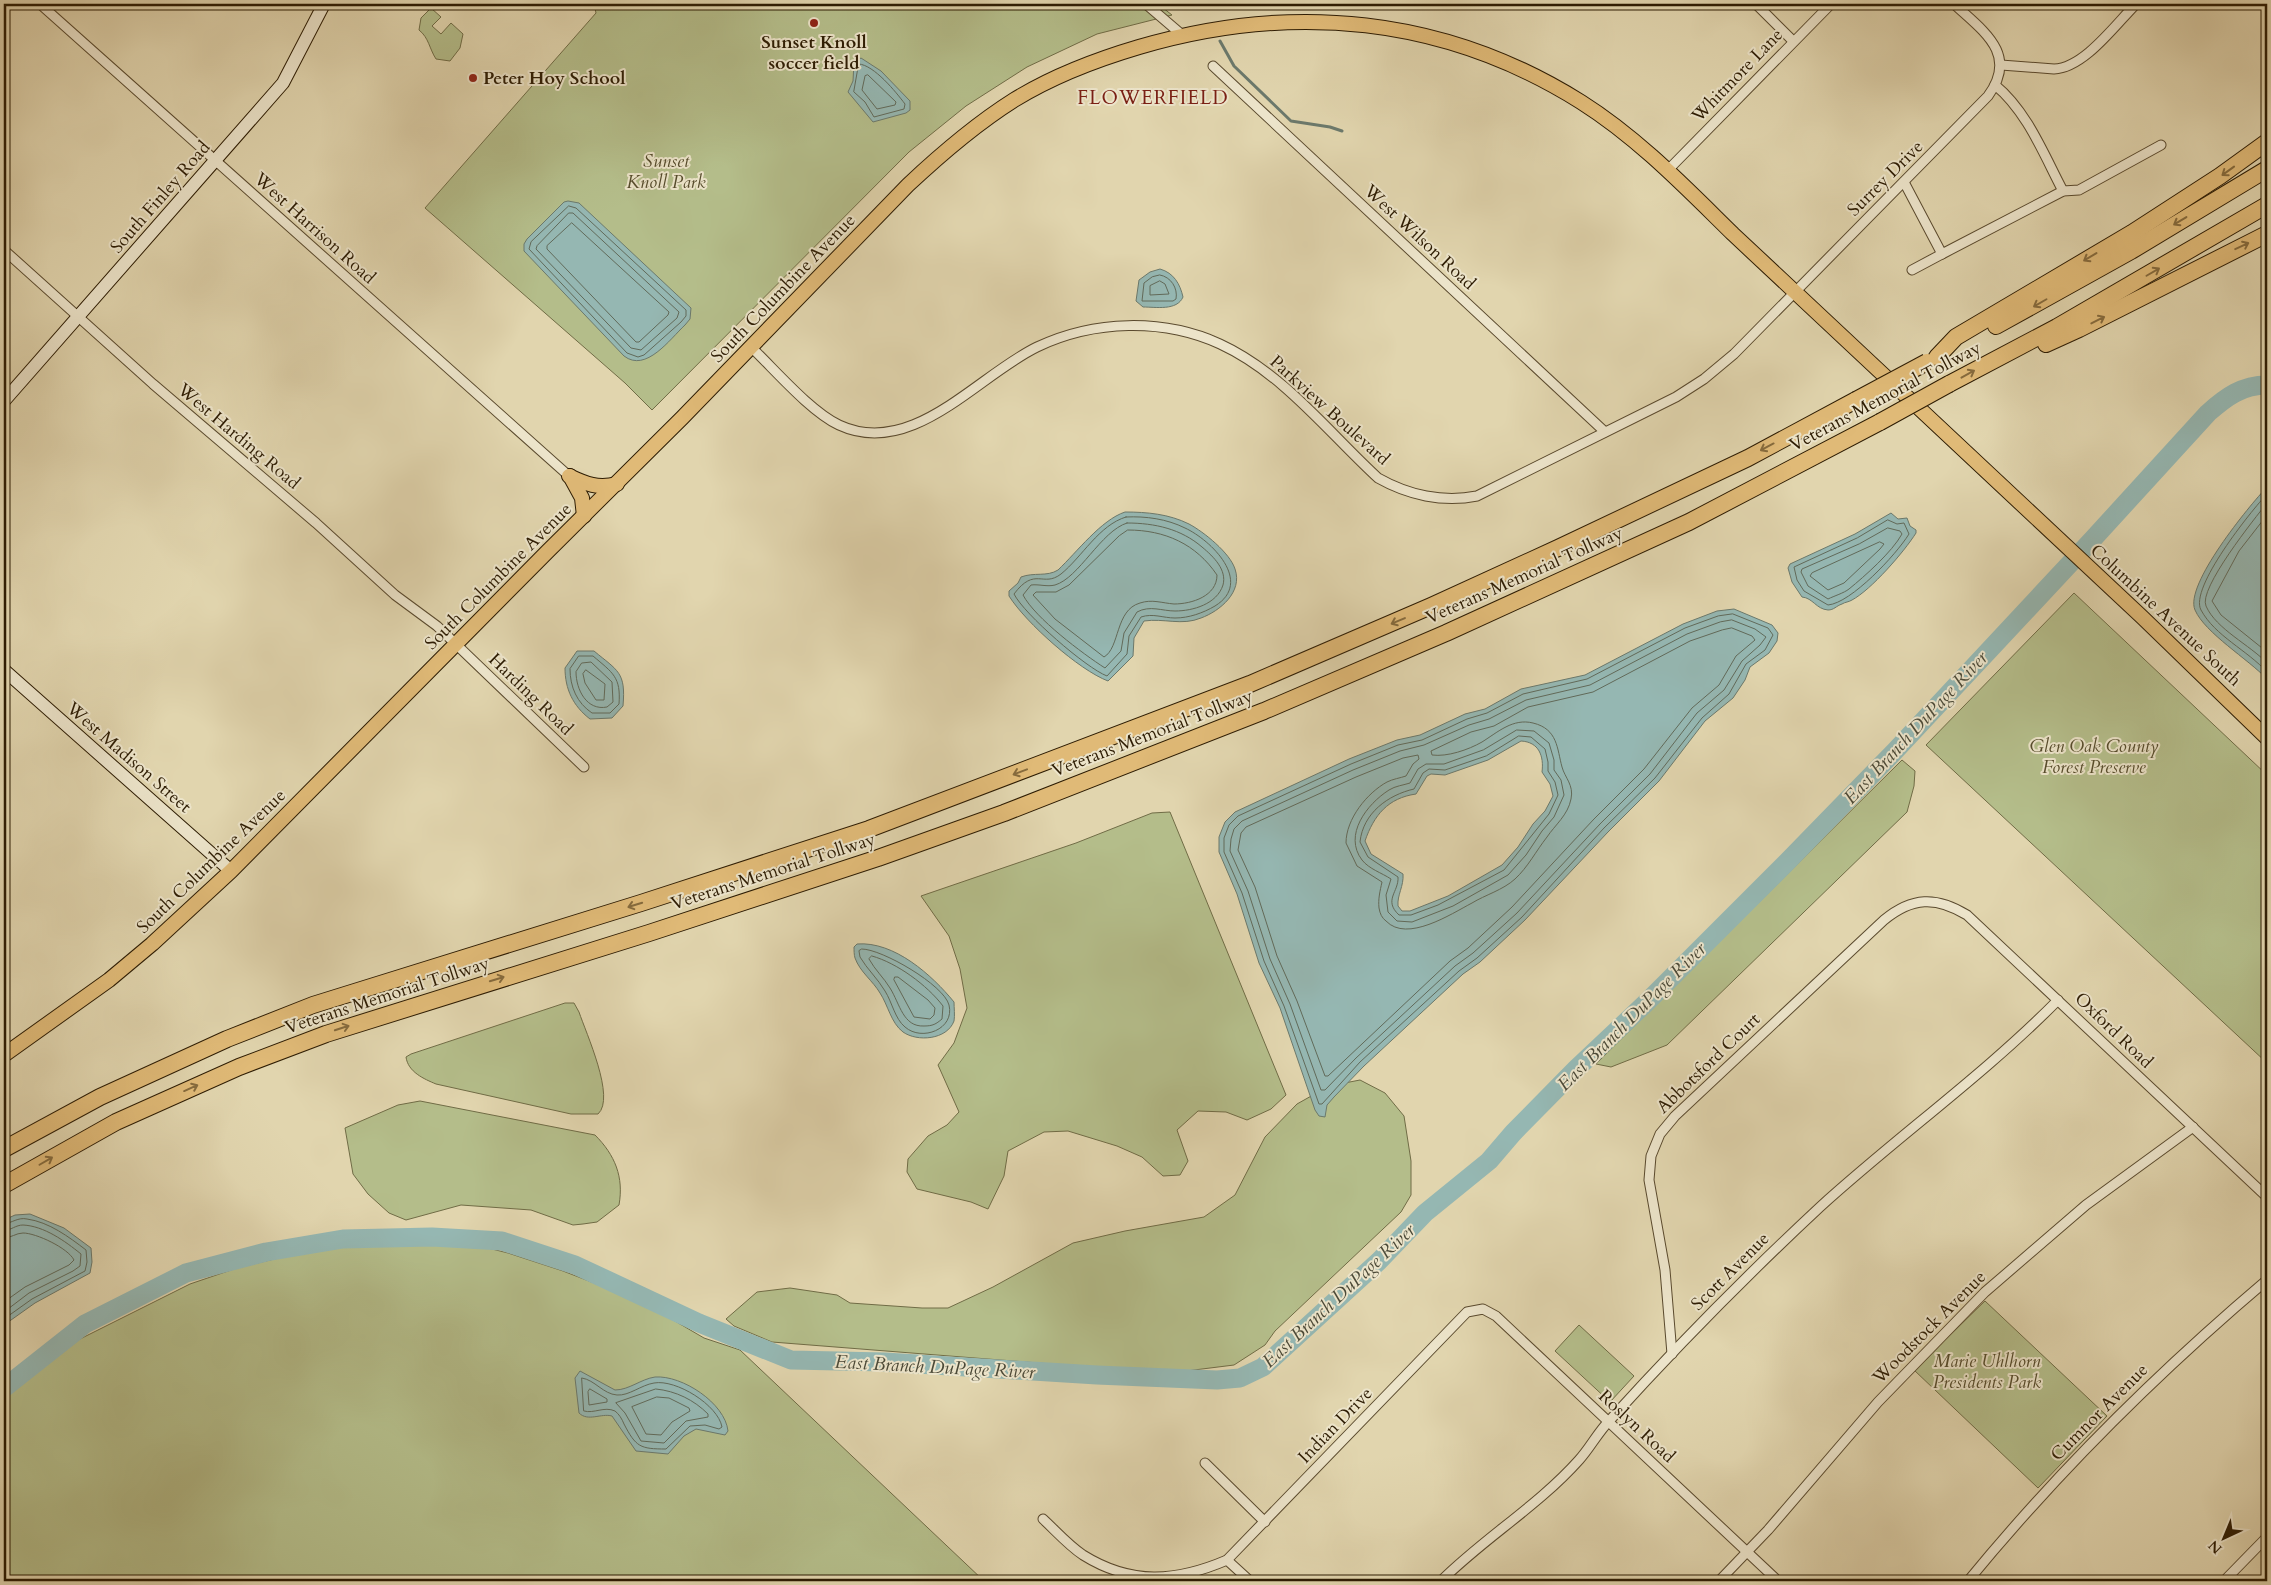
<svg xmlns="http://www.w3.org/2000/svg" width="2271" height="1585" viewBox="0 0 2271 1585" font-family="Cardo,serif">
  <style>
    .green { fill: #b4bd8a; stroke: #706c46 }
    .water { fill: #95b7b2; stroke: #6b796c; fill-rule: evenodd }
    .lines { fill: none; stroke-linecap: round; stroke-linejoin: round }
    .shore { stroke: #616a5a; stroke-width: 1 }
    .stream { stroke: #6b796c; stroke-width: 3 }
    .river { stroke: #95b7b2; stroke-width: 19 }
    .street-casing { stroke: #5a4a2e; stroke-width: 11 }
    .secondary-casing { stroke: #2d1c03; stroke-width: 14 }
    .primary-casing { stroke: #2d1c03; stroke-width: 16 }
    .highway-casing { stroke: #2d1c03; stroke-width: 18 }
    .street { stroke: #ece4ca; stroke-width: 9 }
    .secondary { stroke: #ece4ca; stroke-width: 12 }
    .primary { stroke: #e0ba77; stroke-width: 14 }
    .highway { stroke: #e0ba77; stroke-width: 16 }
    .highway-bridge-casing { stroke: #2d1c03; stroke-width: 18; stroke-linecap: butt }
    .highway-bridge { stroke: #e0ba77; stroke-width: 16 }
    .oneway { stroke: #866b3d }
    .poi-dot { fill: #8f2418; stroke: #ece4ca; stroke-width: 2 }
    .labels { text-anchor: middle; stroke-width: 4; stroke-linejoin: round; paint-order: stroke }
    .poi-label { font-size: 18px; font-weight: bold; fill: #2d1c03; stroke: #ece4ca }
    .street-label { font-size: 18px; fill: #2d1c03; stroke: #ece4ca }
    .park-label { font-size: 18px; font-style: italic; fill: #564c2c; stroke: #ece4ca }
    .neighbourhood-label { font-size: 19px; letter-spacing: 1px; fill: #7a1f14; stroke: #ece4ca }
    .water-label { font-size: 19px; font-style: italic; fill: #4c4a38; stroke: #ece4ca }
  </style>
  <rect width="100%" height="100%" fill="#e1d5ae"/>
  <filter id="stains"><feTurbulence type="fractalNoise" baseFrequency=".004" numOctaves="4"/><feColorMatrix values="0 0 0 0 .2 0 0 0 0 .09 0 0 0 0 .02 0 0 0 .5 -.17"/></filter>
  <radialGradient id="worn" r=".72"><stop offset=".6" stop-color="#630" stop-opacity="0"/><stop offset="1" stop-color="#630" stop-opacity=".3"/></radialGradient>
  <g class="green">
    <path d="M594,4H1158L1172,15L1097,34L1027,67L966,106L909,152L652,410L625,383L425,208L596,13Z"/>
    <path d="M431,8L441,17L432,26L441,34L451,23L463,34L460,48L450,61L436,59C429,48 429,38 419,30L421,18Z"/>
    <path d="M2074,593L2267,775V1063L1926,745Z"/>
    <path d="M1902,760L1915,771L1914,786L1907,812L1667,1045L1611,1067L1596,1064Z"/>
    <path d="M1170,812L1286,1095L1271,1109L1247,1120L1226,1112L1198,1111L1177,1130L1188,1161L1180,1175L1163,1176L1142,1157L1117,1146L1068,1131L1044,1132L1008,1151L1004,1176L988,1209L971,1202L917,1189L907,1172L908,1159L928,1136L947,1125L959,1112L938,1065L954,1043L967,1008L960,969L949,936L921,896L1076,843L1152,813Z"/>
    <path d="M565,1003H574L579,1012C586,1033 616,1098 598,1114H571L436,1084C424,1079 408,1072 406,1057L411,1054Z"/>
    <path d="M1360,1080L1385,1093L1404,1116L1411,1161V1195L1401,1212L1275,1331L1265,1345L1234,1365L1186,1371L1127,1370L772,1342L734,1326L726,1319L757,1292L790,1288L837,1295L850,1303L922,1308H948L993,1287L1073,1243L1125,1231L1204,1217L1235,1195L1265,1137L1297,1104L1329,1086Z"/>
    <path d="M420,1101L595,1135C615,1155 624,1177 619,1205L597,1222L583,1224L573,1225L531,1210L461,1205L406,1220L389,1213L368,1194L353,1174L345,1128L398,1105Z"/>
    <path d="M365,1245H459L484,1247L508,1253L563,1271L625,1295L656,1310L704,1338L740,1350L984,1581H4V1393L10,1387L68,1345L190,1284L237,1268L307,1251Z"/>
    <path d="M1985,1301L2107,1416L2038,1488L1914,1370Z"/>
    <path d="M1579,1325L1634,1376L1610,1402L1555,1351Z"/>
  </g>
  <g class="water">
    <path d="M861,58L881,71L910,101V110L906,113L873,122L848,92L853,81L854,62Z"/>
    <path d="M568,201L579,203L691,308L690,319L685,325C670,339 646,373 624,356L524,251V244L527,239L564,202Z"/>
    <path d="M1160,269C1174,273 1180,284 1183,297C1177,311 1156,307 1143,307L1136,301L1139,280L1150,272Z"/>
    <path d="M2267,487V679C2248,659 2205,633 2195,610C2184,585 2249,506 2267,487Z"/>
    <path d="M1125,512C1147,512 1169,514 1189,524C1204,532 1230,553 1235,569C1243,592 1220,611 1201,618C1182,626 1164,618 1144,621L1134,638L1133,656L1108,681C1079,670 1026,623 1009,596V591L1018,583L1021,577C1034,572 1047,577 1058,570C1077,552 1101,520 1125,512Z"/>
    <path d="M1891,513L1898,519L1907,518L1910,526L1916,530V533C1904,552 1871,590 1852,600C1849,602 1845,602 1842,604C1836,606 1834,610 1828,610C1816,609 1813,598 1802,597L1792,582L1788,568L1790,564L1855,534Z"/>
    <path d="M1734,609L1772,625L1778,633L1777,641L1769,653L1750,667L1745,680L1733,698L1705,721L1659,781L1608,832L1525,920L1480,962L1463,974L1364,1066L1334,1097L1327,1105L1325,1117L1319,1116L1315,1110L1280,1008L1259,963L1237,894L1219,852V837L1225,822L1235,812L1349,759L1397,740L1420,735L1465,714L1485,709L1521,689L1585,675L1683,624L1717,611ZM1521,741C1539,742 1544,756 1542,772L1550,784L1553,796L1545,811L1533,824L1518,847L1502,865L1448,896L1410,911H1402L1398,906C1397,895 1404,886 1403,874L1371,854L1365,841C1374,815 1388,798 1416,794L1427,776L1431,774L1445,775L1488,760Z"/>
    <path d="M577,651H594C618,671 626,672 623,706L612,718L590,719C573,706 565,689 565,668Z"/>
    <path d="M857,944C894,941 932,975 954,1002C954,1007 955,1016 954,1021C947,1040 917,1042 903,1032C891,1023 888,1005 880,993C873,981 860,972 855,958C854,955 854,950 854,947Z"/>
    <path d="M30,1214L64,1228L91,1248L92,1262L90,1273L35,1303L4,1325V1220L15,1215Z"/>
    <path d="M580,1371L615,1390C629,1390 641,1379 655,1377C682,1375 725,1403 728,1431L725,1435L696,1429L684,1436L668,1454L636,1451L612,1416C601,1413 588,1422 579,1413L575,1378Z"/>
  </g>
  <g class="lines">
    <g class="shore">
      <path d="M859,64C874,65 896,92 905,104L904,109L874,117L865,102L854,92Z"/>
      <path d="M868,75L896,102L895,105L877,109L862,90L865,76Z"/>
      <path d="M569,206L576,208L686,310V316L681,322L644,355L638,357L627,353L529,249L531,242Z"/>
      <path d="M569,213H573L679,312L677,318L641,350L631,348L536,249L537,246Z"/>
      <path d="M572,223L669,312L668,315L639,342H636L547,249V246Z"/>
      <path d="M1160,275C1171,277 1178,288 1176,299L1173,301H1142L1144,283L1152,277Z"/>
      <path d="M1160,281L1165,284L1169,294L1150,295V286Z"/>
      <path d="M2267,494C2251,511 2189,588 2201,610C2215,636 2247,650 2267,672"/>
      <path d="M2267,503C2255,518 2198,589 2206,606C2216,629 2250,645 2267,663"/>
      <path d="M2267,515L2239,551L2212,601L2221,615L2267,652"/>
      <path d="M1126,517C1146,516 1167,519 1185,528C1211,540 1254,582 1215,606C1203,613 1189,618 1175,618C1163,618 1153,613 1141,617L1129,636L1127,654L1107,676C1086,668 1024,614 1014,594C1035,566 1043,588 1061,574C1082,557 1099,525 1126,517Z"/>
      <path d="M1888,520L1897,524L1904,523L1909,534C1896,555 1851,603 1828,605L1804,591L1797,580L1794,567L1857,538Z"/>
      <path d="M1127,523C1155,523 1181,529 1202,547C1214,557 1227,570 1223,585C1217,604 1193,611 1175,611C1162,611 1150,605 1137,612L1124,633L1121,651L1105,668C1083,654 1035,618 1023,595L1031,585C1039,584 1047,587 1055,585C1079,578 1101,531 1127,523Z"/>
      <path d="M1888,528L1900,531L1902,534C1892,552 1865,576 1849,589C1844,593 1834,596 1828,599L1808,586L1801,572L1802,569L1859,544Z"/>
      <path d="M1128,530C1165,530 1196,544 1217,575C1217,596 1192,604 1174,604C1162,603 1152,599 1140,603C1115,610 1120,648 1104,657L1055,619L1033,595L1036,592H1056L1069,585L1119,536Z"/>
      <path d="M1880,542L1884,544L1880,549L1844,583L1828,590L1810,576L1812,573Z"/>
      <path d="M1733,614L1768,628L1773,635L1765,650L1746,664L1729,694L1702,718L1655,778L1604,828L1522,917L1477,958L1459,971L1360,1062L1322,1104H1319L1284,1006L1264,961L1242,893L1224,852V838L1229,825L1238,816L1351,764L1398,745L1422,740L1467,719L1487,713L1523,694L1587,679L1685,628L1718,616Z"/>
      <path d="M1732,620L1755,629L1766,637L1760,645L1742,661L1724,690L1697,713L1650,774L1600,824L1517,913L1473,953L1455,966L1356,1058L1325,1090H1321L1290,1004L1270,959L1248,891L1230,851L1231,839L1234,829L1242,821L1353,770L1400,751L1424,745L1469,725L1489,719L1526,700L1590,685L1687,634L1720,622Z"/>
      <path d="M1732,628L1752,636L1755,640L1736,656L1719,685L1692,708L1644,769L1594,819L1512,907L1468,948L1450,961L1328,1076H1325L1297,1001L1277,956L1255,887L1238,850L1241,833L1246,827L1356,777L1403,758L1418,755L1419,759L1413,764L1406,776C1400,778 1393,779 1387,782C1367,793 1346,819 1346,843L1357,866L1382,882C1380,891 1378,899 1379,908C1380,914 1382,918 1386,921C1407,943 1451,914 1472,903C1485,895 1503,890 1515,879C1528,867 1536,851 1547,837C1555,825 1568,815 1571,799C1574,785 1565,778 1562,767C1557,749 1558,729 1533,723C1513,718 1498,732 1482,742C1468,750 1447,757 1432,755L1431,751L1471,732L1494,726L1528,707L1593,692L1690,641L1722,630Z"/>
      <path d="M579,656H593C613,673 621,677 619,704L610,713H592C577,703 570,687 570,669Z"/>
      <path d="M582,663L591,662L612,682L613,702L607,707C587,711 576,690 576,672Z"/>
      <path d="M586,670L605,684L604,700H596L585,683L583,674Z"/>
      <path d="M1517,730L1534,731L1549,743L1554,760V770L1561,780L1564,795L1554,817L1542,831L1526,855L1508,875L1453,906L1412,922L1397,921L1388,912L1386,895L1391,879C1382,873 1369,869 1362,860C1343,835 1367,804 1389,790C1395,786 1404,785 1410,783L1418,769L1426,764H1444L1483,750Z"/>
      <path d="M1519,736L1531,737L1545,749L1548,762V771L1555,782L1558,795L1549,814L1504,870L1438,905L1411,915H1399C1383,900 1399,892 1398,877L1368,857L1360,842C1363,813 1388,795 1414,789L1423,773L1429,769L1445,770L1486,756Z"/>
      <path d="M862,949C882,949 944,985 949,1005C955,1029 922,1042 905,1027C895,1019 892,1002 885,991C878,979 867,969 860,957L859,951Z"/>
      <path d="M872,956C897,963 927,985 943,1006L942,1019C936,1024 933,1026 924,1026C903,1027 900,1004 890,988C884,978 875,970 869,959Z"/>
      <path d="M895,977H898L928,1000L935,1008L934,1015L930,1019L914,1017L894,980Z"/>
      <path d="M4,1224C12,1223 18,1217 27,1219C49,1222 69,1237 86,1250L87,1262L85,1271L32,1299L4,1319"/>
      <path d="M4,1231C11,1230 16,1225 23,1225C44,1226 65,1241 81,1254L80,1266L73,1271L29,1293L4,1312"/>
      <path d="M4,1238C11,1238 16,1233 23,1233C36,1233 68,1248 74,1260L69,1265L25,1287L4,1302"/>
      <path d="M582,1378C595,1380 603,1394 617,1395C629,1396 641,1385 654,1383C676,1379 718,1405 722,1427L719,1429L705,1425L690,1426L666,1449C640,1449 636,1447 624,1424C622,1419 619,1414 615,1411C604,1406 594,1414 584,1411Z"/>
      <path d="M590,1389L607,1399V1402L589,1405L588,1392Z"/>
      <path d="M656,1389C676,1391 694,1400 708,1414V1417L686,1421L664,1443L641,1441L625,1413L616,1403Z"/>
      <path d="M657,1397L669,1398L689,1408L690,1411L672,1422L661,1435L646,1434L632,1407Z"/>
    </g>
    <g class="stream">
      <path d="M1206,4V6"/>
      <path d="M1220,41L1234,66L1291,121L1330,127L1342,131"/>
    </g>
    <path class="river" d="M4,1388L85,1324L186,1273L266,1252L343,1239L432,1237L502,1241L575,1265L699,1323L791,1360L885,1362L1097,1375L1217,1380L1240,1378L1263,1367L1379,1261L1425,1213L1489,1161L1513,1133L1576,1069L1648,1001L1787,862L1895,751L2092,540L2208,413C2226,397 2242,385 2267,385"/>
    <defs>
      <g id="street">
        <path d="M40,4L569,476"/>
        <path d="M1146,4L1181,34"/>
        <path d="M1756,4L1793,41"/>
        <path d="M2001,65L2054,69C2084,68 2115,25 2136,4"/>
        <path d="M1213,66L1605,432"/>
        <path d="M1995,85C2027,111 2044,155 2063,191"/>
        <path d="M1668,170L1831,4"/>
        <path d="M1904,182L1942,254L2063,191L2079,190L2161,145"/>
        <path d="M4,250L153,384L316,523L395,595L437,626L584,767"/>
        <path d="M1912,270L1942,254"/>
        <path d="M752,348C776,371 810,411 839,425C912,459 977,376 1037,347C1094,320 1163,318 1220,344C1283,373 1328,432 1378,478C1408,495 1443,503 1477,496L1676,397L1704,379L1734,354L1988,96C2019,54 1983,31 1954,4"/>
        <path d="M1672,1354L1665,1270L1649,1180L1651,1156L1660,1134L1675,1116L1884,920C1912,897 1936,896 1967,915L2267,1197"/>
        <path d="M1205,1463L1265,1522"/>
        <path d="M1043,1519C1056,1531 1068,1545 1083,1555C1131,1585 1176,1582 1227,1560L1467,1312L1483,1309L1496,1316L1778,1581"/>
        <path d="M1227,1560L1250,1581"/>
        <path d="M1441,1581C1484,1538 1538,1506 1579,1460C1590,1448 1598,1432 1610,1420C1677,1346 1747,1275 1820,1207C1898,1136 1984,1075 2058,1000"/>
        <path d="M1719,1581L1768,1530L1878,1402L1985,1292L2086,1205L2193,1127"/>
        <path d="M1968,1581C2060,1469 2156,1374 2267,1280"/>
        <path d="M2224,1581L2267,1537"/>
      </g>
      <g id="secondary">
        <path d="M4,401L283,83L324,4"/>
        <path d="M4,670L231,871"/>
      </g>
      <g id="primary">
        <path d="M569,476C586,484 598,489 617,484"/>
        <path d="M570,476L582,498L584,516"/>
        <path d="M4,1055L109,980L152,944L231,871L547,552L682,418L908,185C941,154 976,124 1014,100C1053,76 1095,60 1139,47C1292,2 1444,16 1581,102C1638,138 1685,187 1733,234L2142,617L2267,738"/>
      </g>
      <g id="highway">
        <path d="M1996,326L2131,251L2267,169"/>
        <path d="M2046,344L2079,329L2267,234"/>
        <path d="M1937,357L1956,337L2132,233L2220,176L2267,142"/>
        <path d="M1949,384L2057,327L2267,205"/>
        <path d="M4,1149L100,1097L227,1039L313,1005L641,903L869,829L1250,684L1431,606L1558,548L1748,458L1856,400"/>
        <path d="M4,1185L116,1122L239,1067L326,1034L649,933L878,858L1004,813L1264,711L1446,633L1689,522L1880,422"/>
      </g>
    </defs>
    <use href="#street" class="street-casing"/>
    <use href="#secondary" class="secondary-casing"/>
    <use href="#primary" class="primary-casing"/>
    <use href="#highway" class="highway-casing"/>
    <use href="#street" class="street"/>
    <use href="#secondary" class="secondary"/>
    <use href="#primary" class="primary"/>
    <use href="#highway" class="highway"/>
    <defs>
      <g id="highway-bridge">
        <path d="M1856,400L1927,362"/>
        <path d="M1880,422L1949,384"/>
      </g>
    </defs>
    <use href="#highway-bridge" class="highway-bridge-casing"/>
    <use href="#highway-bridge" class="highway-bridge"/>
  </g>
  <defs><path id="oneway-shaft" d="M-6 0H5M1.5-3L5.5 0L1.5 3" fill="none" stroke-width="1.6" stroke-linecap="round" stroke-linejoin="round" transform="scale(1.25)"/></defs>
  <g class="oneway">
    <use href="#oneway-shaft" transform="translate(2228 171) rotate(144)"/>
    <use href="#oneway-shaft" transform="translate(2180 221) rotate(149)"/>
    <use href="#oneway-shaft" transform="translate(2242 246) rotate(-25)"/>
    <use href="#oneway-shaft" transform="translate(2090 257) rotate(149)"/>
    <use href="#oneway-shaft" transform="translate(2153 272) rotate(-30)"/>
    <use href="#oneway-shaft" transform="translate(2040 303) rotate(150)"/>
    <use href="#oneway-shaft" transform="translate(2098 320) rotate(-27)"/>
    <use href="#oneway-shaft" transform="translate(1968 374) rotate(-29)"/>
    <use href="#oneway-shaft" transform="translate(1767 447) rotate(152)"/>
    <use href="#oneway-shaft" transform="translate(1398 621) rotate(157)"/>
    <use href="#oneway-shaft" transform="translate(1020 772) rotate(159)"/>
    <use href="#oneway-shaft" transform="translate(635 905) rotate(163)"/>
    <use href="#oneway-shaft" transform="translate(497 979) rotate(-17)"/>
    <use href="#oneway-shaft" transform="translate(342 1028) rotate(-18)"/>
    <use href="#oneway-shaft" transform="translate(191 1088) rotate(-24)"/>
    <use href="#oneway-shaft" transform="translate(46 1161) rotate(-30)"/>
  </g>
  <g class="poi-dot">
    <circle cx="814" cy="23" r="5"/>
    <circle cx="473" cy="78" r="5"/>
  </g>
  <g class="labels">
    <g class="poi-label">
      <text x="814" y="48">Sunset Knoll<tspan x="814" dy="21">soccer field</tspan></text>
      <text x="483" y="84" text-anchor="start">Peter Hoy School</text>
    </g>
    <g class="street-label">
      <text transform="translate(1737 75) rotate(-46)" y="6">Whitmore Lane</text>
      <text transform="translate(1885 178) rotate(-45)" y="6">Surrey Drive</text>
      <text transform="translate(160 197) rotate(-49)" y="6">South Finley Road</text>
      <text transform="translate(315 228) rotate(42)" y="6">West Harrison Road</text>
      <text transform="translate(1420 237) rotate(43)" y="6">West Wilson Road</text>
      <text transform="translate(783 288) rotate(-46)" y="6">South Columbine Avenue</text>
      <text transform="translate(1885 396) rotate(-28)" y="6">Veterans Memorial Tollway</text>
      <text transform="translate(1330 410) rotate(42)" y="6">Parkview Boulevard</text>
      <text transform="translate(239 436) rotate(40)" y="6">West Harding Road</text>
      <text transform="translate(1524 575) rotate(-24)" y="6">Veterans Memorial Tollway</text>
      <text transform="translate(498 576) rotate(-45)" y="6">South Columbine Avenue</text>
      <text transform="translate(2166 615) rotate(43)" y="6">Columbine Avenue South</text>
      <text transform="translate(531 694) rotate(44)" y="6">Harding Road</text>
      <text transform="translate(1152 733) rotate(-21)" y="6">Veterans Memorial Tollway</text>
      <text transform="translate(129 757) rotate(41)" y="6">West Madison Street</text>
      <text transform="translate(211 861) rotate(-44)" y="6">South Columbine Avenue</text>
      <text transform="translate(773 871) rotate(-18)" y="6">Veterans Memorial Tollway</text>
      <text transform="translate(387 995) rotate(-18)" y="6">Veterans Memorial Tollway</text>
      <text transform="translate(2114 1030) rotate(44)" y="6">Oxford Road</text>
      <text transform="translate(1708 1063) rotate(-44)" y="6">Abbotsford Court</text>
      <text transform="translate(1730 1271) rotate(-45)" y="6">Scott Avenue</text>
      <text transform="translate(1929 1327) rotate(-45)" y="6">Woodstock Avenue</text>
      <text transform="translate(2099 1412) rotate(-45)" y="6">Cumnor Avenue</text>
      <text transform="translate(1335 1425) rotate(-46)" y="6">Indian Drive</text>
      <text transform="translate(1637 1426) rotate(43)" y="6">Roslyn Road</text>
    </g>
    <g class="park-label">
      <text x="666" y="167">Sunset<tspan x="666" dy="21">Knoll Park</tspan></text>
      <text x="2094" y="752">Glen Oak County<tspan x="2094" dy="21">Forest Preserve</tspan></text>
      <text x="1987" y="1367">Marie Uhlhorn<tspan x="1987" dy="21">Presidents Park</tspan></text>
    </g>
    <g class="neighbourhood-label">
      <text x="1153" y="104">FLOWERFIELD</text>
    </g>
    <g class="water-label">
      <text transform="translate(1915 727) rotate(-47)" y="7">East Branch DuPage River</text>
      <text transform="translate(1631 1016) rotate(-45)" y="7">East Branch DuPage River</text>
      <text transform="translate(1338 1295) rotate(-43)" y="7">East Branch DuPage River</text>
      <text transform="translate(935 1366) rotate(3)" y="7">East Branch DuPage River</text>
    </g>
  </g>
  <rect width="2271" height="1585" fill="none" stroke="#e1d5ae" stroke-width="20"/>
  <rect x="5" y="5" width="2261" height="1575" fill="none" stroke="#2d1c03" stroke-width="2.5"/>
  <rect x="10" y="10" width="2251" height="1565" fill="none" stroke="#2d1c03"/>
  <g transform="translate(2224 1538) rotate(224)" stroke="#ece4ca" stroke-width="4" paint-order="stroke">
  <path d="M0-4L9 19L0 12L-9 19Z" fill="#2d1c03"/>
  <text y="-8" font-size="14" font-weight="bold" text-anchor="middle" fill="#2d1c03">N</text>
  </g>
  <rect width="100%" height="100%" filter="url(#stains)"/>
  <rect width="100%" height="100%" fill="url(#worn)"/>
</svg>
